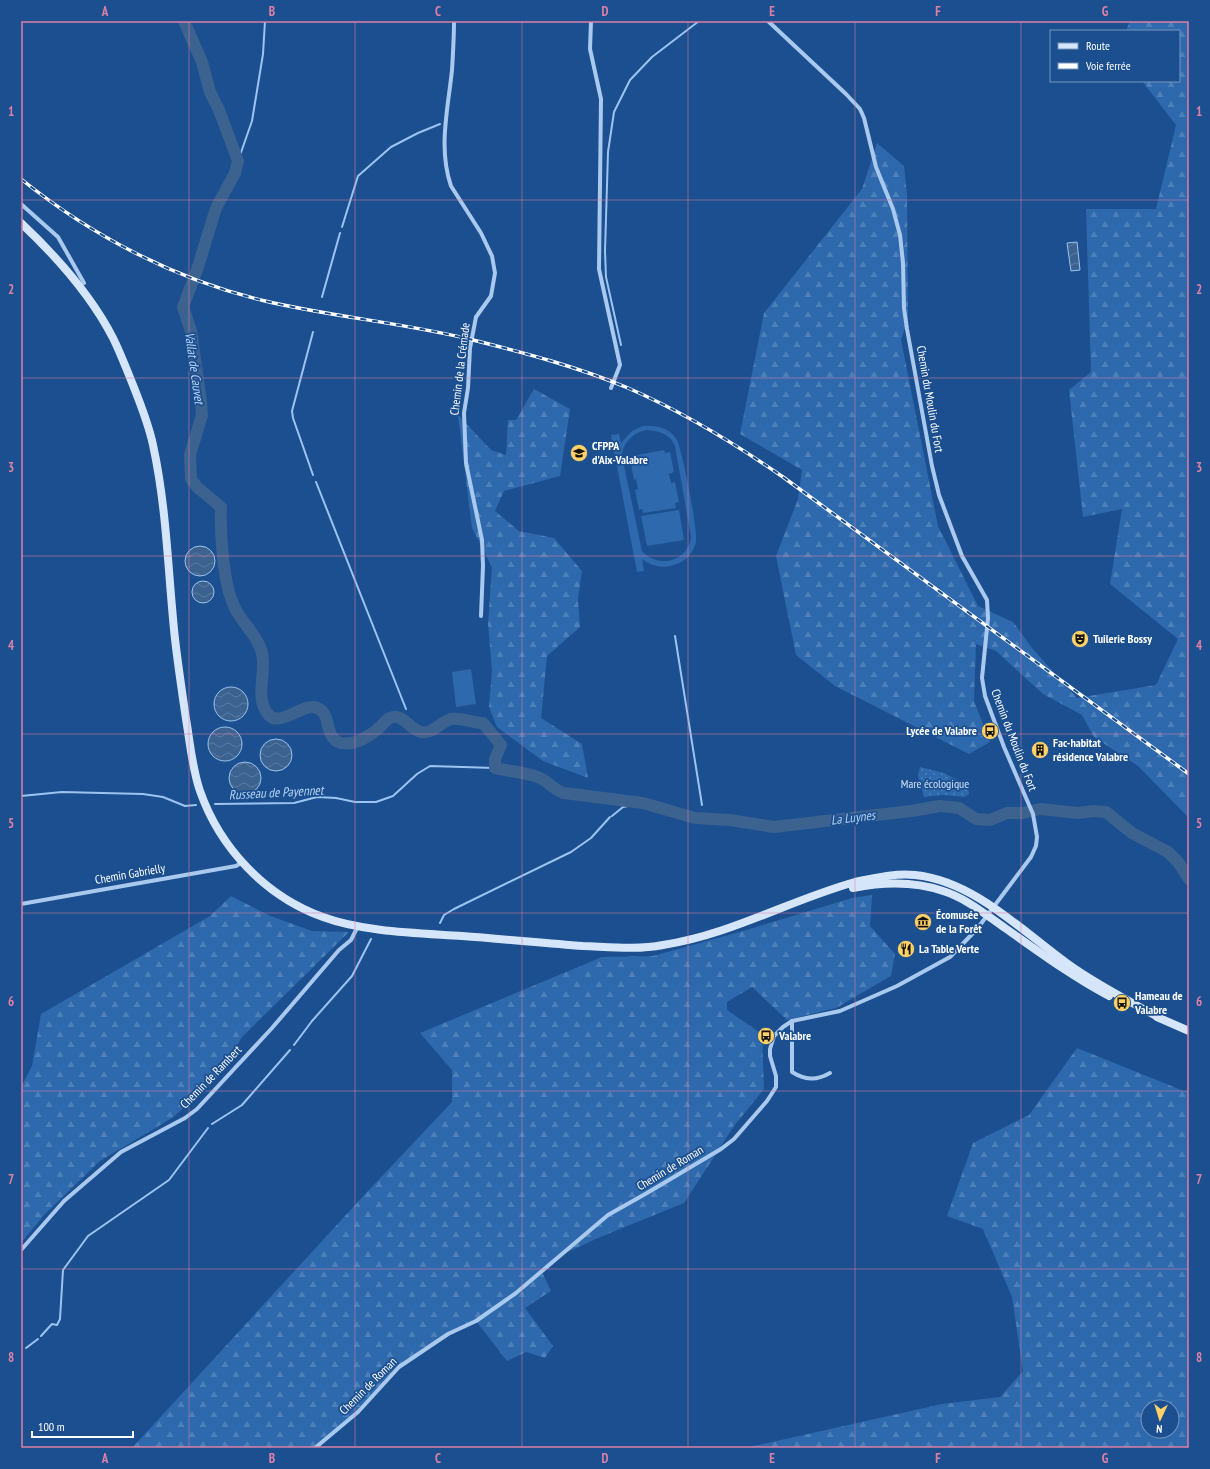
<svg xmlns="http://www.w3.org/2000/svg" width="1210" height="1469" viewBox="0 0 1210 1469" font-family="'PT Sans Narrow',sans-serif">
  <style>
    .grass { fill: url(#grass-dots) }
    .forest { fill: url(#forest-firs); fill-rule: evenodd }
    .pitch { fill: #2e69ad; fill-rule: evenodd }
    .water { fill: url(#water-waves); stroke: #9cc4f0 }
    .lines { fill: none; stroke-linecap: round; stroke-linejoin: round }
    .stream { stroke: #9cc4f0; stroke-width: 2 }
    .river { stroke: #3c6290; stroke-width: 12 }
    .street { stroke: #a9c9ee; stroke-width: 4 }
    .secondary { stroke: #d6e6fa; stroke-width: 8 }
    .rail-casing { stroke: #fff; stroke-width: 3.5 }
    .rail { stroke: #1b4f8f; stroke-width: 2; stroke-dasharray: 6; stroke-linecap: butt }
    .grid { fill: none; stroke: #dd80a5; stroke-width: 1; stroke-opacity: 0.55 }
    .labels { text-anchor: middle; stroke-width: 3.5; stroke-linejoin: round; paint-order: stroke }
    .street-label { font-size: 12px; fill: #fff; stroke: #1b4f8f }
    .poi-label { font-size: 12px; font-weight: bold; fill: #fff; stroke: #1b4f8f; text-anchor: start }
    .park-label { font-size: 12px; fill: #cfe3fa; stroke: #1b4f8f }
    .water-label { font-size: 13px; font-style: italic; fill: #b5d3f5; stroke: #1b4f8f }
    .neatline { fill: none; stroke: #dd80a5; stroke-width: 1.5 }
    .grid-label { font-size: 13px; text-anchor: middle; font-weight: bold; fill: #dd80a5 }
  </style>
  <defs>
    <pattern id="grass-dots" width="8" height="8" patternUnits="userSpaceOnUse"><rect width="8" height="8" fill="#2e69ad"/><path d="M2 2h.1M6 6h.1" fill="none" stroke="#4d80b9" stroke-width="1.8" stroke-linecap="round"/></pattern>
    <pattern id="forest-firs" width="22" height="20" patternUnits="userSpaceOnUse"><rect width="22" height="20" fill="#2e69ad"/><path d="M5 1l3.5 6h-7zM16 11l3.5 6h-7z" fill="#4d80b9"/></pattern>
    <pattern id="water-waves" width="16" height="10" patternUnits="userSpaceOnUse"><rect width="16" height="10" fill="#3c6290"/><path d="M0 5q4-4 8 0t8 0" fill="none" stroke="#597aa1"/></pattern>
  </defs>
  <rect width="100%" height="100%" fill="#1b4f8f"/>
  <path class="grass" d="M920,767L944,773L967,785L969,794L965,797L942,795L924,797L918,776Z"/>
  <g class="forest">
    <path d="M1130,21H1189V818L1138,766L1094,737L1082,715L1043,694L996,651L976,644L974,701L990,742L969,754L835,686L796,655L776,556L798,499L802,470L740,434L764,313L862,189L877,143L904,166L907,194L908,319L901,340L938,526L978,606L1013,622L1032,648L1077,698L1156,685L1178,639L1110,584L1122,509L1083,517L1069,390L1091,372L1086,209H1156L1176,125L1142,81H1179V31H1126Z"/>
    <path d="M534,389L570,409L560,476L504,491L495,511L519,531L554,538L582,571L578,599L580,627L547,656L541,718L582,744L588,778L543,761L497,727L489,707L492,671L488,624L492,567L472,528L458,415L491,450L506,455L508,420H516Z"/>
    <path d="M872,895L870,926L895,954L891,976L836,1008L787,1020L752,987L727,1002V1010L762,1034L764,1089L734,1126L684,1203L598,1238L559,1256L542,1272L551,1291L525,1308L553,1346L545,1358L526,1352L507,1361L476,1321L448,1334L399,1367L358,1412L315,1448H132L367,1192L452,1102V1070L420,1033L602,957L653,956L736,933L852,898Z"/>
    <path d="M231,896L268,915L312,931L349,932L242,1037L216,1080L172,1118L100,1161L45,1214L21,1243V1087L32,1066L41,1014L210,916Z"/>
    <path d="M1077,1048L1184,1091H1189V1448H745L942,1404L1000,1397L1023,1371L1012,1297L983,1229L947,1216L973,1143L1029,1115ZM1148,1407H1172V1431H1148Z"/>
  </g>
  <g class="pitch">
    <path d="M643,426C656,425 670,428 677,440C683,453 698,531 696,542C693,554 685,562 674,565C663,569 651,566 642,559L644,571L637,572L611,435L619,434L621,443L632,431ZM647,430C660,431 670,434 675,446L691,537C688,562 658,569 642,551L622,456C623,442 634,432 647,430Z"/>
    <path d="M664,450L665,453L670,452L674,472L669,474L671,483L675,482L679,502L675,503L676,508L643,513L642,509L639,510L635,490L638,489L636,479L634,480L630,459H632V456Z"/>
    <path d="M679,510L684,540L647,546L641,516Z"/>
    <path d="M471,669L476,704L456,707L452,672Z"/>
  </g>
  <g class="water">
    <path d="M1077,242L1080,270L1071,271L1067,243Z"/>
    <circle cx="200" cy="561" r="15"/>
    <circle cx="203" cy="592" r="11"/>
    <circle cx="231" cy="704" r="17"/>
    <circle cx="225" cy="744" r="17"/>
    <circle cx="276" cy="755" r="16"/>
    <circle cx="245" cy="778" r="16"/>
  </g>
  <g class="lines">
    <g class="stream">
      <path d="M238,161L252,121L263,54L265,21"/>
      <path d="M342,227L358,176L391,147L418,133L440,124"/>
      <path d="M322,297L340,233"/>
      <path d="M313,332L292,411L293,418L313,475"/>
      <path d="M621,345L606,277L605,251L608,152L614,112L630,80L652,57L699,21"/>
      <path d="M316,482L406,709"/>
      <path d="M675,636L702,805"/>
      <path d="M412,722L415,729"/>
      <path d="M21,796L62,792L143,794L163,797L185,806L196,805"/>
      <path d="M215,804L294,803L317,797L336,798L355,802H376L393,796L417,774L430,766L495,768"/>
      <path d="M612,816L623,807L643,803"/>
      <path d="M440,923L444,915L454,909L571,852L591,838L610,817"/>
      <path d="M294,1045L312,1021L352,976L371,939"/>
      <path d="M212,1124L242,1105L290,1050"/>
      <path d="M41,1336L52,1324L57,1325L60,1319L63,1270L88,1236L169,1180L208,1128"/>
      <path d="M26,1348L38,1339"/>
    </g>
    <path class="river" d="M184,21L202,62L210,92L219,110L238,161L235,173L216,208L197,270L183,307L191,331L201,402L202,415L190,455L191,479L197,487L221,507C220,533 223,585 235,608C241,621 252,630 258,643C271,664 253,694 267,713C278,729 300,705 314,707C334,711 322,738 341,743C355,746 372,735 381,726C384,723 387,719 390,718C401,712 410,729 421,732C434,734 440,722 451,719C461,717 473,723 483,723L501,745L495,759V768C508,771 522,772 535,776C547,779 553,790 564,793L643,803L695,818L730,820L774,827L911,811L940,806L959,808L976,819L990,820L1007,813H1023L1040,809L1078,813L1093,811L1106,812L1132,833L1168,852L1178,862L1189,879"/>
    <g class="street">
      <path d="M454,21C454,37 453,54 452,70C448,109 438,148 451,186L481,233L492,256L495,273L491,296L476,317L470,348L468,388L464,413L466,463L482,540L483,566L481,616"/>
      <path d="M591,21L590,49L601,99L599,269L620,365L611,388"/>
      <path d="M21,204L58,237L84,283"/>
      <path d="M21,904L236,866L241,863"/>
      <path d="M792,1021V1072C805,1080 816,1081 830,1073"/>
      <path d="M21,1250L64,1201L121,1152L185,1118L197,1109L272,1028L339,950L351,940L358,926"/>
      <path d="M315,1448L358,1412L399,1367L448,1334L476,1321L516,1293L608,1215L647,1193L721,1149L734,1139L767,1101L776,1087V1076L770,1056V1049L774,1036L783,1027L792,1021L840,1011L897,986L950,957L977,929L1031,857L1036,846L1037,837L1033,814L1004,747L985,696L982,678L988,618L987,600L962,556L939,495L932,466L907,329L904,308L903,263L900,235L893,209L876,167L864,118L860,109L846,94L768,21"/>
    </g>
    <g class="secondary">
      <path d="M21,223C56,256 91,295 113,338C119,350 124,363 129,375C138,398 148,421 153,445C167,509 168,574 175,639C178,665 182,692 186,719C190,742 192,768 200,791C220,848 265,896 323,917C363,932 419,933 462,936C503,939 543,943 583,946C610,947 637,950 663,945C730,935 790,900 855,882C875,878 894,873 915,875C974,881 1022,931 1068,964C1097,985 1129,1001 1160,1018"/>
      <path d="M853,888C883,882 914,881 943,891C966,898 986,915 1005,928C1039,952 1073,977 1109,996"/>
      <path d="M1157,1017L1189,1031"/>
    </g>
    <defs>
      <path id="rail" d="M21,179C92,236 176,280 265,301C333,317 405,323 473,340C525,353 578,367 628,388C683,412 734,443 783,477L1189,774"/>
    </defs>
    <use href="#rail" class="rail-casing"/>
    <use href="#rail" class="rail"/>
  </g>
  <path class="grid" d="M189,21V1448M355,21V1448M522,21V1448M688,21V1448M855,21V1448M1021,21V1448M21,200H1189M21,378H1189M21,556H1189M21,734H1189M21,913H1189M21,1091H1189M21,1269H1189"/>
  <defs>
    <symbol id="university-disc" viewBox="-11 -11 22 22"><circle r="9.5" fill="#ffd166" stroke="#1b4f8f"/><path d="M0-5L7-2L0 1L-7-2ZM-4 1L0 2.5L4 1V4Q0 6-4 4Z" fill="#111"/></symbol>
    <symbol id="theatre-disc" viewBox="-11 -11 22 22"><circle r="9.5" fill="#ffd166" stroke="#1b4f8f"/><path d="M-5-5.5Q0-4 5-5.5V0Q5 5 0 6Q-5 5-5 0ZM-3.3-2.5H-1v1.5H-3.3ZM1-2.5H3.3v1.5H1ZM-2.8 1Q0 5.5 2.8 1Z" fill="#111"/></symbol>
    <symbol id="bus-disc" viewBox="-11 -11 22 22"><circle r="9.5" fill="#ffd166" stroke="#1b4f8f"/><path d="M-5-6H5V4H4V6H2V4H-2V6H-4V4H-5ZM-3.5-4V0h7V-4ZM-3.5 1.2v1.5H-2V1.2ZM2 1.2v1.5H3.5V1.2Z" fill="#111"/></symbol>
    <symbol id="building-disc" viewBox="-11 -11 22 22"><circle r="9.5" fill="#ffd166" stroke="#1b4f8f"/><path d="M-4-6H4V6H1V3H-1V6H-4ZM-2.5-4.3h1.7v1.8h-1.7ZM.8-4.3h1.7v1.8H.8ZM-2.5-1h1.7V.8h-1.7ZM.8-1h1.7V.8H.8Z" fill="#111"/></symbol>
    <symbol id="museum-disc" viewBox="-11 -11 22 22"><circle r="9.5" fill="#ffd166" stroke="#1b4f8f"/><path d="M0-6L6-3V-2H-6V-3ZM-5-1h2V3h-2ZM-1-1h2V3h-2ZM3-1h2V3H3ZM-6 4H6V6H-6Z" fill="#111"/></symbol>
    <symbol id="restaurant-disc" viewBox="-11 -11 22 22"><circle r="9.5" fill="#ffd166" stroke="#1b4f8f"/><path d="M-5-6h1v4h1v-4h1v4h1v-4h1v5L-1.5 .5V6h-2V.5L-5-1ZM5-6V6H3V1.5H1.5Q1.5-4 5-6Z" fill="#111"/></symbol>
  </defs>
  <g fill-rule="evenodd">
    <use href="#university-disc" x="569" y="443" width="20" height="20"/>
    <use href="#theatre-disc" x="1070" y="629" width="20" height="20"/>
    <use href="#bus-disc" x="980" y="721" width="20" height="20"/>
    <use href="#building-disc" x="1030" y="740" width="20" height="20"/>
    <use href="#museum-disc" x="913" y="912" width="20" height="20"/>
    <use href="#restaurant-disc" x="896" y="939" width="20" height="20"/>
    <use href="#bus-disc" x="1112" y="993" width="20" height="20"/>
    <use href="#bus-disc" x="756" y="1026" width="20" height="20"/>
  </g>
  <g class="labels">
    <g class="street-label">
      <text transform="translate(460 369) rotate(-83)" y="4">Chemin de la Crémade</text>
      <text transform="translate(930 399) rotate(80)" y="4">Chemin du Moulin du Fort</text>
      <text transform="translate(1014 740) rotate(69)" y="4">Chemin du Moulin du Fort</text>
      <text transform="translate(130 874) rotate(-10)" y="4">Chemin Gabrielly</text>
      <text transform="translate(211 1077) rotate(-46)" y="4">Chemin de Rambert</text>
      <text transform="translate(670 1168) rotate(-31)" y="4">Chemin de Roman</text>
      <text transform="translate(368 1386) rotate(-45)" y="4">Chemin de Roman</text>
    </g>
    <g class="poi-label">
      <text x="592" y="450">CFPPA<tspan x="592" dy="14">d'Aix-Valabre</tspan></text>
      <text x="1093" y="643">Tuilerie Bossy</text>
      <text x="977" y="735" text-anchor="end">Lycée de Valabre</text>
      <text x="1053" y="747">Fac-habitat<tspan x="1053" dy="14">résidence Valabre</tspan></text>
      <text x="936" y="919">Écomusée<tspan x="936" dy="14">de la Forêt</tspan></text>
      <text x="919" y="953">La Table Verte</text>
      <text x="1135" y="1000">Hameau de<tspan x="1135" dy="14">Valabre</tspan></text>
      <text x="779" y="1040">Valabre</text>
    </g>
    <g class="park-label">
      <text x="935" y="788">Mare écologique</text>
    </g>
    <g class="water-label">
      <text transform="translate(195 368) rotate(82)" y="5">Vallat de Cauvet</text>
      <text transform="translate(276 792) rotate(-3)" y="5">Russeau de Payennet</text>
      <text transform="translate(853 817) rotate(-7)" y="5">La Luynes</text>
    </g>
  </g>
  <rect width="1210" height="1469" fill="none" stroke="#1b4f8f" stroke-width="44"/>
  <rect x="1050" y="30" width="130" height="52" fill="#1b4f8f" stroke="#7695bc"/>
  <rect x="1058" y="43" width="20" height="6" fill="#d6e6fa" stroke="#7695bc"/>
  <text x="1086" y="50" font-size="12" fill="#ffffff">Route</text>
  <rect x="1058" y="63" width="20" height="6" fill="#ffffff" stroke="#7695bc"/>
  <text x="1086" y="70" font-size="12" fill="#ffffff">Voie ferrée</text>
  <g transform="translate(1160 1419) rotate(184)"><circle r="19" fill="#1b4f8f" stroke="#7695bc"/>
  <path d="M0-3L7 15L0 10L-7 15Z" fill="#ffd166"/>
  <text y="-6" font-size="11" font-weight="bold" text-anchor="middle" fill="#ffffff">N</text>
  </g>
  <path d="M32 1431v6h101v-6" fill="none" stroke="#ffffff" stroke-width="2"/>
  <text x="38" y="1431" font-size="12" fill="#ffffff" stroke="#1b4f8f" stroke-width="3" paint-order="stroke">100 m</text>
  <rect x="22" y="22" width="1166" height="1425" class="neatline"/>
  <g class="grid-label">
    <text x="105" y="16">A</text>
    <text x="272" y="16">B</text>
    <text x="438" y="16">C</text>
    <text x="605" y="16">D</text>
    <text x="772" y="16">E</text>
    <text x="938" y="16">F</text>
    <text x="1105" y="16">G</text>
    <text x="11" y="116">1</text>
    <text x="1199" y="116">1</text>
    <text x="11" y="294">2</text>
    <text x="1199" y="294">2</text>
    <text x="11" y="472">3</text>
    <text x="1199" y="472">3</text>
    <text x="11" y="650">4</text>
    <text x="1199" y="650">4</text>
    <text x="11" y="828">5</text>
    <text x="1199" y="828">5</text>
    <text x="11" y="1006">6</text>
    <text x="1199" y="1006">6</text>
    <text x="11" y="1184">7</text>
    <text x="1199" y="1184">7</text>
    <text x="11" y="1362">8</text>
    <text x="1199" y="1362">8</text>
    <text x="105" y="1463">A</text>
    <text x="272" y="1463">B</text>
    <text x="438" y="1463">C</text>
    <text x="605" y="1463">D</text>
    <text x="772" y="1463">E</text>
    <text x="938" y="1463">F</text>
    <text x="1105" y="1463">G</text>
  </g>
</svg>
